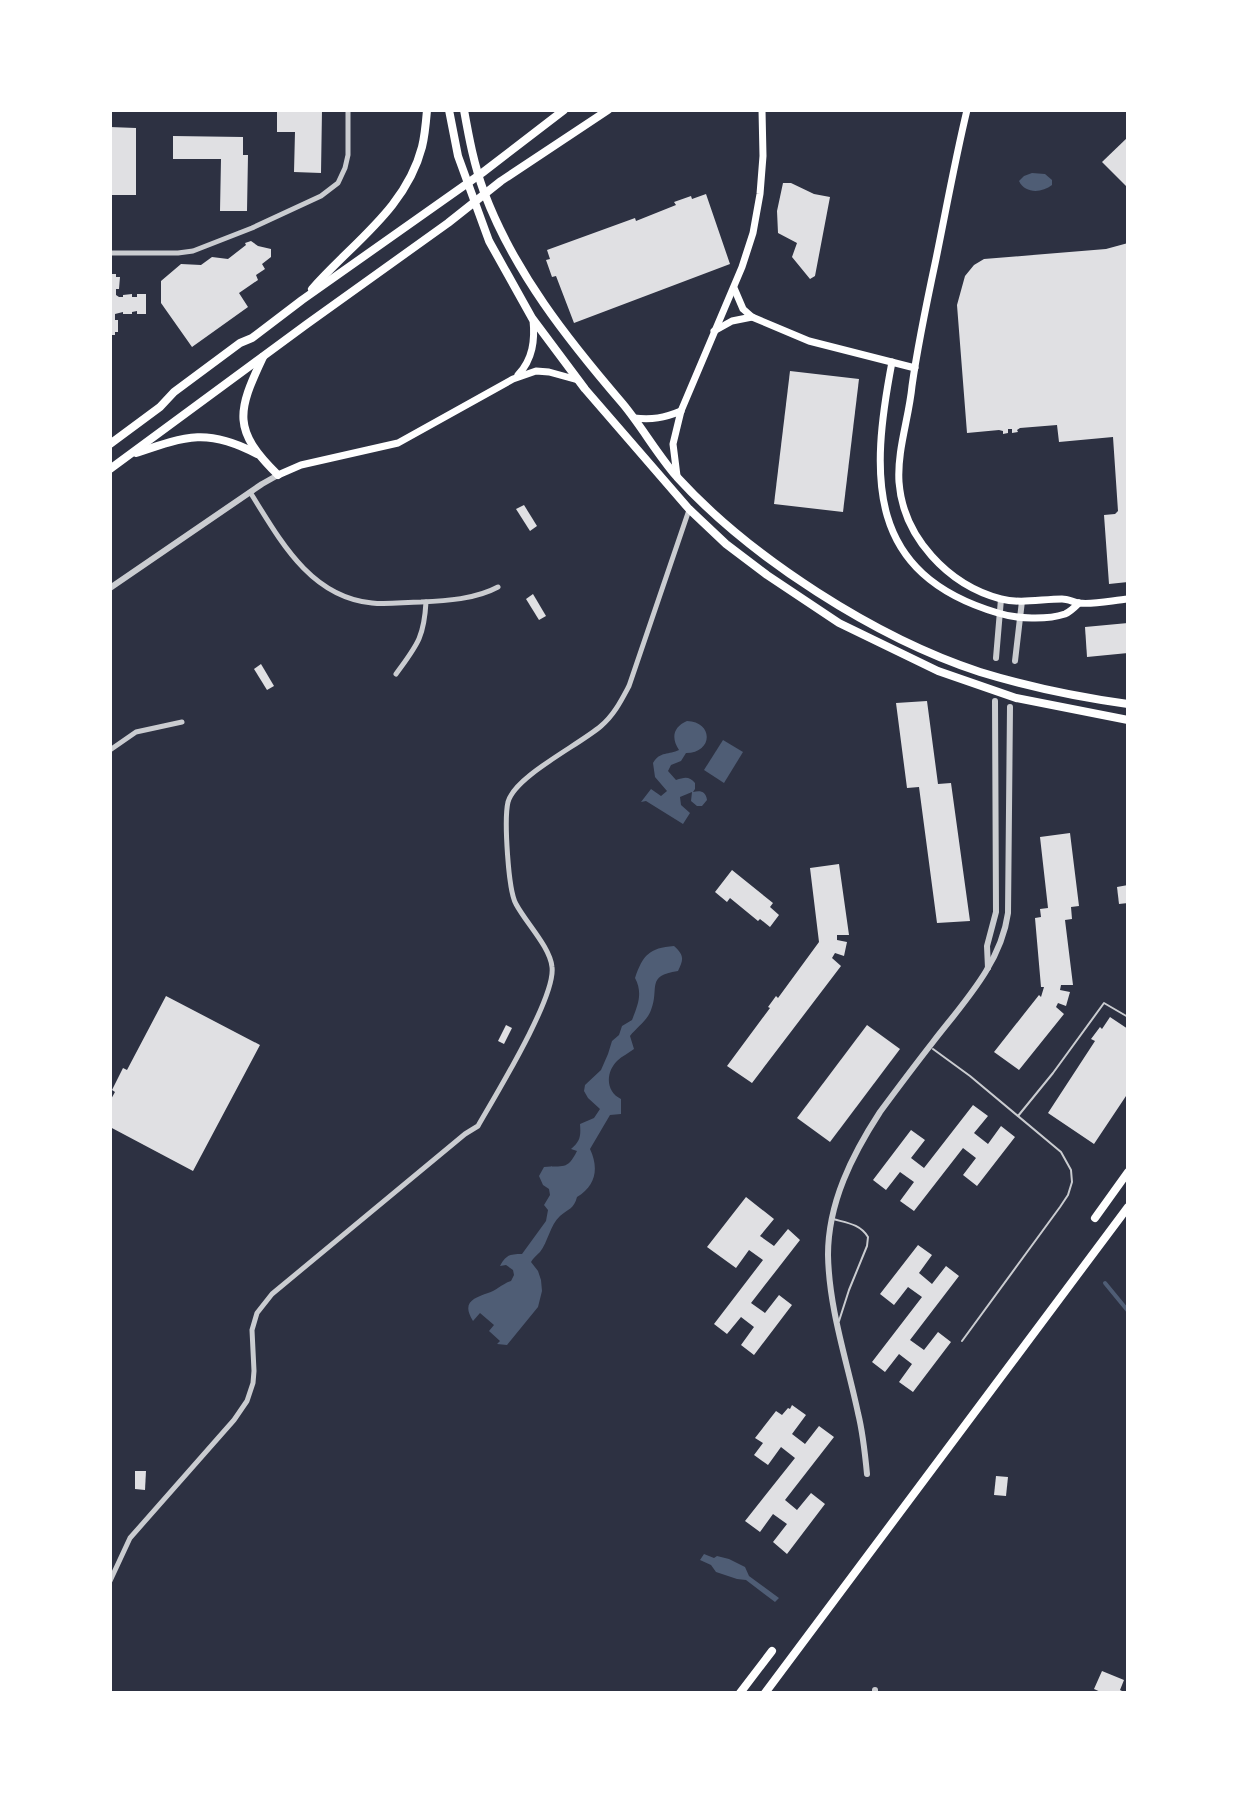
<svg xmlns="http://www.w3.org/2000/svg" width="1238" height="1803" viewBox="0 0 1238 1803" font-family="'Varela Round',sans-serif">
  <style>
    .water { fill: #4f5d75 }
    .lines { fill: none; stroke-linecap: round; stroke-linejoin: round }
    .stream { stroke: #4f5d75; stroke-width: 4 }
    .building { fill: #e0e0e3 }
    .service { stroke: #caccd0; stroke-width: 2 }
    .minor { stroke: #caccd0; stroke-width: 5 }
    .tertiary { stroke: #caccd0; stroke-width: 6 }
    .secondary { stroke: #fff; stroke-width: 7 }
    .primary { stroke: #fff; stroke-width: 8 }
    .trunk { stroke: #fff; stroke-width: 8 }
  </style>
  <rect width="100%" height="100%" fill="#2d3142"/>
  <g class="water">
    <path d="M1032,173L1045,174L1052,180V185C1042,193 1025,194 1019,181L1024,176Z"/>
    <path d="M687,721C714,722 713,753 686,753L681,761L671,765L668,771L676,780C685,777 689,776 695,783V789L693,792C700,790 706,791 707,800L702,806H697L691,801L692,792L680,797L681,805L690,813L683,824L646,801L641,802L651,789L661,796L667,791L655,777L653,763C660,751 669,755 679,750C671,738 673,727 687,721Z"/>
    <path d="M723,740L743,752L724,783L704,770Z"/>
    <path d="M674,946C684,955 684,959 678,971C645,976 660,988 651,1010C647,1021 637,1027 630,1036L634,1049C629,1053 622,1056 617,1061C606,1072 605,1091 621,1099V1114L610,1115L590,1149C599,1168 596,1186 577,1197C574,1209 568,1209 560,1216C550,1225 548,1242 540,1252C537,1255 533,1258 531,1262L538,1271L541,1280L542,1291L538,1307L507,1345L497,1344L500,1341L489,1331L494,1325L480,1313L473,1321C461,1302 474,1298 488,1293C496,1291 502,1284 511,1281L514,1275L513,1270L506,1265L500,1266C506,1255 510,1254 522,1254L546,1221L548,1210L544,1205L550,1195L549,1189L543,1185L539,1176L544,1167C563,1165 567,1171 577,1151L571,1149C580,1141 581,1137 580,1124L594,1118L600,1109L588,1098L584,1091L585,1085L601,1070L608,1054L612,1041L619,1035L622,1026L632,1020C638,1005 643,993 635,978C643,955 649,948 674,946Z"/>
    <path d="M704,1554L714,1558L717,1556L729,1559L745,1567L749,1576L779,1598L775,1602L746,1580L737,1579L716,1572L711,1565L700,1560Z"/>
  </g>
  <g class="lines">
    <path class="stream" d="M1105,1283L1128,1311"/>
  </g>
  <g class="building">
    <path d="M277,110H322L321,173L294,172L295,132H277Z"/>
    <path d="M110,127L136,128V195H110Z"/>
    <path d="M173,136L243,137V155H248L247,211H220L221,159H173Z"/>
    <path d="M1128,137V188L1102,162Z"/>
    <path d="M783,183H791L814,194L830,197L815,276L810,279L792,257L797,243L778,233L777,211Z"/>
    <path d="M706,194L730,264L574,323L556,276L552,277L546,260L550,259L547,250L635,218L636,221L676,205L674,202L691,196L692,199Z"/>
    <path d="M251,241L258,246L271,249V257L262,264L265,269L256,275L258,280L239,293L248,307L192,347L161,303V281L181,264L201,265L212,257L228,259L246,245L245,243Z"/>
    <path d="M1128,243V582L1109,584L1104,515L1115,514L1118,511L1113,437L1059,442L1057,425L1020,428L1017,430L1018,432L1012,433V429H1008V433L1003,434V431L999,430L967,433L957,305L965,276L974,265L984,259L1106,249Z"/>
    <path d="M110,274H116V277H120L119,289H116V295L119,297H123V295L132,294V297H137V294H146V314H137V311L132,312V314H123V312L115,314V320H118V332H115V335H110Z"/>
    <path d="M790,371L859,379L843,512L774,504Z"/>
    <path d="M524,505L537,526L530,531L516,509Z"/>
    <path d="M533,594L546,616L539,620L526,599Z"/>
    <path d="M1128,623V653L1087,657L1085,627Z"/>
    <path d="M261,664L274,686L267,690L254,669Z"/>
    <path d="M927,701L938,784L951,783L970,921L937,923L919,787L907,788L896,703Z"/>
    <path d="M1070,833L1079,906L1071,907L1072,919L1065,920L1073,985H1061L1060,990L1070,992L1066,1006L1058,1003L1056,1007L1064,1014L1019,1070L994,1052L1039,995L1041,997L1044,987H1041L1035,918L1041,917L1040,909L1048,908L1040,837Z"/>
    <path d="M839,864L849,935H837V940L847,942L844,956L835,953L832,958L841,966L752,1083L727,1066L770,1008L768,1007L776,996L778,998L819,942L810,868Z"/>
    <path d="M732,870L773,903L770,907L779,915L770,927L760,919L758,921L730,898L727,902L715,892Z"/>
    <path d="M1128,885V903L1119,904L1117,887Z"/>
    <path d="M166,996L260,1045L193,1171L110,1127V1101L115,1092L112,1090L123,1068L127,1070Z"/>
    <path d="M1110,1017L1128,1029V1093L1094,1144L1048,1113L1095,1041L1091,1039L1100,1027L1102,1029Z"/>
    <path d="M506,1025L512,1028L504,1044L498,1041Z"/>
    <path d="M867,1025L900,1049L830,1142L797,1118Z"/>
    <path d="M973,1105L988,1116L974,1133L988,1144L1001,1126L1015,1137L977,1186L963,1175L976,1158L963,1148L914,1211L900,1201L914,1182L900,1172L886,1190L873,1180L911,1130L925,1140L911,1158L924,1168Z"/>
    <path d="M746,1197L774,1219L760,1236L774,1246L788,1229L800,1240L751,1303L765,1313L779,1295L792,1305L754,1355L741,1345L754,1327L741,1317L727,1334L714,1324L763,1260L749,1250L736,1268L707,1247Z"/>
    <path d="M918,1245L932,1255L919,1273L932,1284L946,1266L959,1276L910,1340L924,1350L938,1332L951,1342L913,1392L899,1382L912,1364L899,1354L885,1372L872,1362L922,1297L908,1287L894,1305L880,1294Z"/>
    <path d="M792,1405L806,1415L792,1434L805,1444L819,1426L834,1437L785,1500L797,1510L811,1493L825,1504L787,1554L773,1542L787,1524L773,1514L760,1532L745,1521L795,1458L781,1447L768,1465L754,1455L763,1443L755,1438L776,1411L782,1415L788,1408L790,1409Z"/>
    <path d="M135,1471H146L145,1490L135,1489Z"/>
    <path d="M996,1476L1008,1477L1006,1496L994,1495Z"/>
    <path d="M1102,1671L1124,1680L1120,1690L1122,1691L1121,1693H1103L1094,1689Z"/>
  </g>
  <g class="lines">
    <g class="service">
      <path d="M933,1049L970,1076L1061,1152L1071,1170L1072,1182L1068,1195L1060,1207L962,1341"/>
      <path d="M1018,1116L1053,1073L1104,1003L1128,1017"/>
      <path d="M833,1219C847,1223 860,1224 868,1237L867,1246L849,1290L839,1321"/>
    </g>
    <g class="minor">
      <path d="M110,253H178L193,251L252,228L321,196L338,183L345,168L348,155V110"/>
      <path d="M250,492C280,540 310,597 372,603C387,605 405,602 421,602C446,601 476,599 498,587"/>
      <path d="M396,674C417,645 424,638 426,602"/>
      <path d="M110,750L136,732L182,722"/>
      <path d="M110,1581L130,1538L234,1420L247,1401L253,1383L254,1371L252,1330L257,1313L272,1294L465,1134L478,1126C495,1096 556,997 552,967C550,947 526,923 516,904C508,890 504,819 508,802C515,776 579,745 601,726C614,715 621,701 629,686L689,510"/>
    </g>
    <g class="tertiary">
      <path d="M110,588L262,484L278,475"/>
      <path d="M996,658L1001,599"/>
      <path d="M1015,661L1022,601"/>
      <path d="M988,968L987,946L996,912L995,701"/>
      <path d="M867,1474C865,1453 863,1433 858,1413C847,1361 829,1309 828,1255C828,1203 852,1155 880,1112C897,1089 915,1065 933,1042C963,1003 1001,964 1008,913L1010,707"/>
      <path d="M875,1693V1690"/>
    </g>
    <g class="secondary">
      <path d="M967,110C955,160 946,210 936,259C927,301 918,343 912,386C909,418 897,450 899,482C903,537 948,585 1001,599C1021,604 1042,599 1062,599C1068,599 1073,602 1079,603C1093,605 1114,600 1128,599"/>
      <path d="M734,288L743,309L752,317L809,341L915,368"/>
      <path d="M714,331L732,321L752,317"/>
      <path d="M892,362C870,477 866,574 998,613C1017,619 1047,620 1065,614C1070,612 1075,607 1079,603"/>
      <path d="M518,375C533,359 535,340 533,320"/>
      <path d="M634,418C652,420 664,418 681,411"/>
      <path d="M278,475L301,465L398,443L513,379L536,371L549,372L578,380"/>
      <path d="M677,476L673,444L681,411L742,267L753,233L760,194L763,156L762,110"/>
    </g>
    <g class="primary">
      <path d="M449,110L458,156L489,241L532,318L585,389L689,509L726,544L767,575L839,623L938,671L1016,698L1128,720"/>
      <path d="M464,110C469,138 474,165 484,192C514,272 568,340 623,404C642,427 657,454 677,477C751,558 876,638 980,672C1029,687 1077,697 1128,704"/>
      <path d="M312,289C352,243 406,209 422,147C425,135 426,122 427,110"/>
      <path d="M263,357C237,412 232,430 278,475"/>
      <path d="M110,444L160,407L174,392L240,343L252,338L302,300L482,173L564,110"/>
      <path d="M136,453C186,436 208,428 257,454"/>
      <path d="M110,469L307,324L448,223L501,181L608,110"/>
    </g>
    <g class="trunk">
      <path d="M1095,1218L1128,1172"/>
      <path d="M740,1693L772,1651"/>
      <path d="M765,1693L1128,1207"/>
    </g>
  </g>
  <rect width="1238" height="1803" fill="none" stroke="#ffffff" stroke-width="224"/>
</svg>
